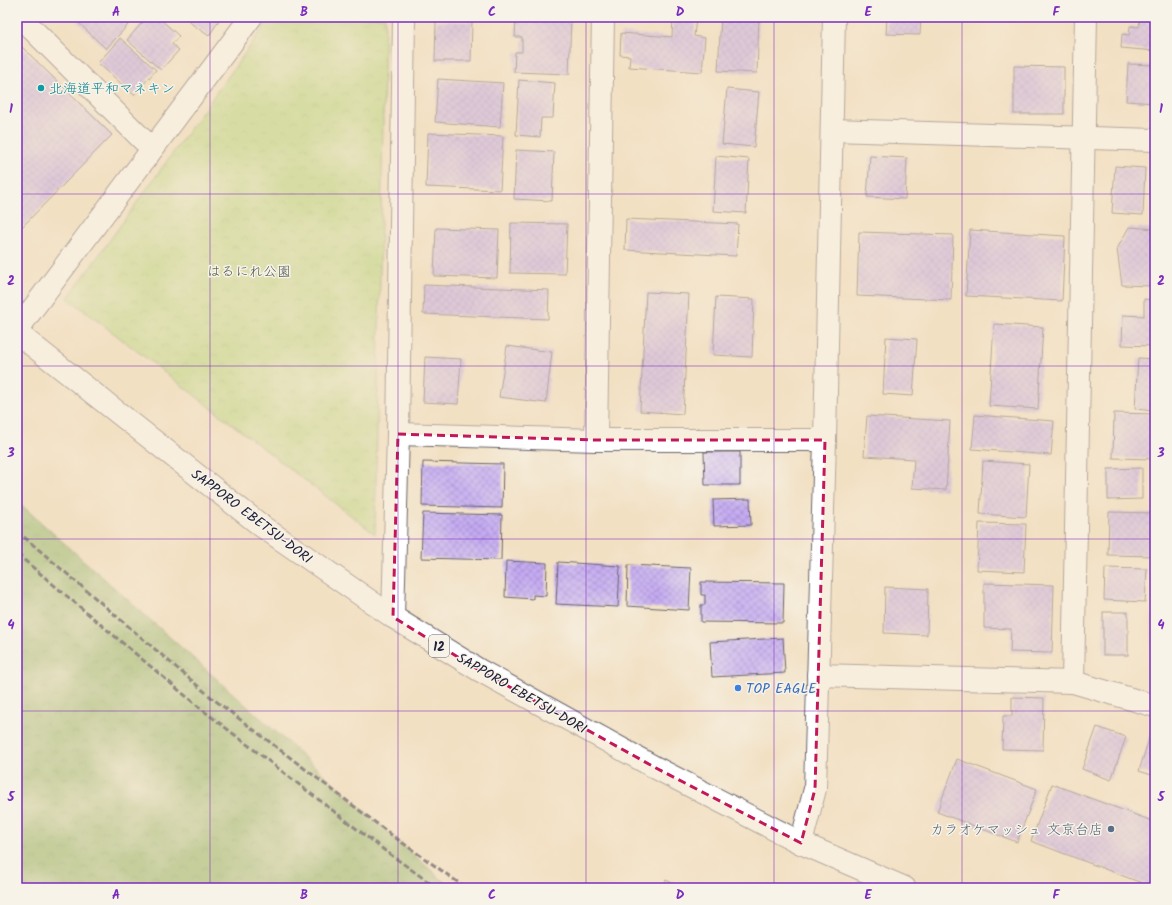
<svg xmlns="http://www.w3.org/2000/svg" width="1172" height="905" viewBox="0 0 1172 905" font-family="Kalam,'Klee One',sans-serif">
  <style>
    .forest { fill: url(#forest-crowns); stroke: #5a6d54 }
    .park { fill: url(#park-crowns); stroke: #6c7d5d }
    .building { fill: url(#building-cross-hatch) }
    .lines { fill: none; stroke-linecap: round; stroke-linejoin: round }
    .street-casing { stroke: #6b646b; stroke-width: 24 }
    .highway-casing { stroke: #6b646b; stroke-width: 24 }
    .street { stroke: #fff; stroke-width: 22 }
    .highway { stroke: #fff; stroke-width: 22 }
    .rail { stroke: #22223b; stroke-width: 3; stroke-dasharray: 6 3; stroke-linecap: butt }
    .marked { fill: none; stroke: #c2185b; stroke-width: 3; stroke-dasharray: 8 5; stroke-linejoin: round }
    .grid { fill: none; stroke: #7b2cbf; stroke-width: 1; stroke-opacity: 0.55 }
    .culture-dot { fill: #0f9aa8; stroke: #f7f3e8; stroke-width: 1.5 }
    .shop-dot { fill: #3f7fe0; stroke: #f7f3e8; stroke-width: 1.5 }
    .service-dot { fill: #5c6f8a; stroke: #f7f3e8; stroke-width: 1.5 }
    .labels { text-anchor: middle; stroke-width: 3; stroke-linejoin: round; paint-order: stroke }
    .shield { fill: #f7f3e8; stroke: #62616f; stroke-width: 1 }
    .shield-label { font-size: 13px; font-weight: bold; fill: #22223b }
    .culture-label { font-size: 14px; fill: #0d838f; stroke: #f7f3e8; text-anchor: start }
    .park-label { font-size: 14px; fill: #4f594f; stroke: #f7f3e8 }
    .street-label { font-size: 14px; fill: #22223b; stroke: #f7f3e8 }
    .shop-label { font-size: 14px; fill: #366cbe; stroke: #f7f3e8; text-anchor: start }
    .service-label { font-size: 14px; fill: #4e5e75; stroke: #f7f3e8; text-anchor: end }
    .neatline { fill: none; stroke: #7b2cbf; stroke-width: 1.5 }
    .grid-label { font-size: 13px; text-anchor: middle; font-weight: bold; fill: #7b2cbf }
  </style>
  <defs>
    <pattern id="forest-crowns" width="20" height="18" patternUnits="userSpaceOnUse"><rect width="20" height="18" fill="#91b86e"/><path d="M2 6a3 3 0 1 1 6 0M12 15a3 3 0 1 1 6 0" fill="none" stroke="#76955c"/></pattern>
    <pattern id="park-crowns" width="20" height="18" patternUnits="userSpaceOnUse"><rect width="20" height="18" fill="#b7d87f"/><path d="M2 6a3 3 0 1 1 6 0M12 15a3 3 0 1 1 6 0" fill="none" stroke="#9db96f"/></pattern>
    <pattern id="building-cross-hatch" width="8" height="8" patternUnits="userSpaceOnUse"><rect width="8" height="8" fill="#c5abf3"/><path d="M0 0l8 8M0 8l8-8" fill="none" stroke="#a08bc6"/></pattern>
  </defs>
  <rect width="100%" height="100%" fill="#f7f3e8"/>
  <filter id="ink" filterUnits="userSpaceOnUse"><feTurbulence type="fractalNoise" baseFrequency=".025" numOctaves="2"/><feDisplacementMap in="SourceGraphic" scale="8" xChannelSelector="R" yChannelSelector="G"/><feConvolveMatrix kernelMatrix="1 2 1 2 8 2 1 2 1" color-interpolation-filters="sRGB"/></filter>
  <filter id="wash" filterUnits="userSpaceOnUse"><feTurbulence type="fractalNoise" baseFrequency=".012" numOctaves="4" result="noise"/><feDisplacementMap in="SourceGraphic" scale="16" xChannelSelector="R" yChannelSelector="G"/><feGaussianBlur stdDeviation="0.9" result="paint"/><feColorMatrix in="noise" values="0 0 0 0 0 0 0 0 0 0 0 0 0 0 0 0 0 1.4 0 .05"/><feComposite in="paint" operator="in"/></filter>
  <g filter="url(#wash)">
    <rect width="100%" height="100%" fill="#f2e0c3"/>
    <path class="forest" d="M17,501L451,888H17Z"/>
    <path class="park" d="M271,17H385L375,534L68,298Z"/>
    <g id="blocks">
      <g class="building">
        <path d="M81,17H123L121,19L128,25L106,49L77,21Z"/>
        <path d="M147,17H158L179,36L172,44L179,50L161,70L127,40Z"/>
        <path d="M192,17H221L209,36L189,22Z"/>
        <path d="M516,17H571L569,74L514,72L515,52H522V37H515Z"/>
        <path d="M673,17L696,19L694,36L705,38L702,72L629,67L630,56L620,55L621,33L672,37Z"/>
        <path d="M721,17H759L757,73L718,71Z"/>
        <path d="M887,17H921L920,35L886,34Z"/>
        <path d="M1140,17H1155V51L1121,48L1122,34L1129,35L1130,26L1139,27Z"/>
        <path d="M436,21L472,22L471,61H435Z"/>
        <path d="M120,38L156,70L134,95L98,63Z"/>
        <path d="M17,42L112,135L20,229L17,226Z"/>
        <path d="M1128,64L1155,65V103L1126,101Z"/>
        <path d="M1014,66L1064,67V114H1014Z"/>
        <path d="M438,79L503,83L500,127L435,122Z"/>
        <path d="M519,80L555,83L553,118H541L540,137L516,135Z"/>
        <path d="M727,89L759,92L754,147L722,144Z"/>
        <path d="M428,133L503,136L500,190L426,187Z"/>
        <path d="M516,150L554,152L552,201L514,199Z"/>
        <path d="M716,156L749,159L746,213L713,211Z"/>
        <path d="M870,156L907,158L905,199L867,197Z"/>
        <path d="M1115,166L1145,168L1143,215L1112,213Z"/>
        <path d="M626,219L738,224L736,256L625,250Z"/>
        <path d="M511,223L567,224L565,274L510,273Z"/>
        <path d="M1129,227L1155,229V274L1153,286L1122,285L1117,249Z"/>
        <path d="M436,228L499,230L497,278L434,276Z"/>
        <path d="M970,230L1065,236L1062,301L966,296Z"/>
        <path d="M859,232L953,235L951,300L857,296Z"/>
        <path d="M424,285L549,290L548,319L423,314Z"/>
        <path d="M646,292L689,294L683,414L640,411Z"/>
        <path d="M716,297L754,299L752,357L713,355Z"/>
        <path d="M1144,299L1155,300V346L1122,345L1123,315L1144,316Z"/>
        <path d="M994,324L1043,327L1038,409L989,406Z"/>
        <path d="M886,337L917,339L913,396L883,394Z"/>
        <path d="M507,346L552,352L546,403L499,397Z"/>
        <path d="M425,357L461,359L458,404L423,402Z"/>
        <path d="M1138,358L1155,359V411L1135,409Z"/>
        <path d="M1114,413L1155,414V459L1113,458Z"/>
        <path d="M975,415L1054,421L1051,455L972,449Z"/>
        <path d="M867,416L950,421L946,490L912,488L914,459L864,456Z"/>
        <path d="M704,452H740V485H705Z"/>
        <path d="M983,461L1029,464L1026,517L980,514Z"/>
        <path d="M423,462L503,464L502,508L422,506Z"/>
        <path d="M1142,468V499L1108,500V469Z"/>
        <path d="M750,499L751,525L714,526L713,500Z"/>
        <path d="M1109,512L1155,513V556L1108,555Z"/>
        <path d="M423,513L502,515L501,560L421,558Z"/>
        <path d="M979,523L1026,524L1024,572L977,570Z"/>
        <path d="M506,561L547,563L546,596L533,595V599L505,597Z"/>
        <path d="M558,562L620,566L618,607L556,604Z"/>
        <path d="M628,565L691,568L689,610L627,606Z"/>
        <path d="M1105,568L1147,569L1145,602L1104,600Z"/>
        <path d="M701,582L784,583L783,623L701,622V605H705V595H701Z"/>
        <path d="M984,583L1054,585L1052,653L1010,652L1011,629L984,628Z"/>
        <path d="M885,587L928,589L927,635L884,633Z"/>
        <rect x="1103" y="612" width="25" height="43"/>
        <path d="M1152,614H1155V681H1151Z"/>
        <path d="M783,638L785,673L712,677L710,642Z"/>
        <path d="M1012,697L1044,698L1043,750L1002,749L1003,716H1012Z"/>
        <path d="M1153,726H1155V776L1139,771Z"/>
        <path d="M1097,727L1126,737L1111,780L1082,769Z"/>
        <path d="M957,759L1037,789L1017,842L937,812Z"/>
        <path d="M1052,784L1155,822V888L1031,841Z"/>
        <path d="M666,880L682,888H662Z"/>
      </g>
    </g>
  </g>
  <g filter="url(#ink)">
    <use href="#blocks" fill-opacity="0" stroke="#6b646b" stroke-width="1"/>
    <g class="lines">
      <defs>
        <g id="street">
          <path d="M20,17L152,149"/>
          <path d="M832,130L1155,140"/>
          <path d="M17,330L251,17"/>
          <path d="M398,434L596,440H825"/>
          <path d="M596,440L603,17"/>
          <path d="M393,617L398,434L404,17"/>
          <path d="M818,675L1073,682L1155,706"/>
          <path d="M1073,682L1086,17"/>
          <path d="M801,843L815,789L825,440L834,17"/>
        </g>
        <path id="highway" d="M17,333L263,527L393,617L479,670L656,768L801,843L905,888"/>
      </defs>
      <use href="#street" class="street-casing"/>
      <use href="#highway" class="highway-casing"/>
      <use href="#street" class="street"/>
      <use href="#highway" class="highway"/>
      <g class="rail">
        <path d="M17,531L212,698L393,836L466,888"/>
        <path d="M17,554L200,708L384,850L437,888"/>
      </g>
    </g>
  </g>
  <path d="M0 0H1172V905H0ZM398,434L596,440H825L815,789L801,843L656,768L479,670L393,617Z" fill="#f2e0c3" fill-opacity=".55" fill-rule="evenodd"/>
  <path class="marked" d="M398,434L596,440H825L815,789L801,843L656,768L479,670L393,617Z"/>
  <path class="grid" d="M210,17V888M398,17V888M586,17V888M774,17V888M962,17V888M17,194H1155M17,366H1155M17,539H1155M17,711H1155"/>
  <circle class="culture-dot" cx="41" cy="88" r="4"/>
  <circle class="shop-dot" cx="738" cy="688" r="4"/>
  <circle class="service-dot" cx="1111" cy="829" r="4"/>
  <g class="labels">
    <rect class="shield" x="429" y="635" width="20" height="22" rx="3"/>
    <g class="shield-label">
      <text x="439" y="651">12</text>
    </g>
    <g class="culture-label">
      <text x="49" y="93">北海道平和マネキン</text>
    </g>
    <g class="park-label">
      <text x="249" y="276">はるにれ公園</text>
    </g>
    <g class="street-label">
      <text transform="translate(252 516) rotate(37)" y="5">SAPPORO EBETSU-DORI</text>
      <text transform="translate(522 693) rotate(30)" y="5">SAPPORO EBETSU-DORI</text>
    </g>
    <g class="shop-label">
      <text x="746" y="693">TOP EAGLE</text>
    </g>
    <g class="service-label">
      <text x="1103" y="834">カラオケマッシュ 文京台店</text>
    </g>
  </g>
  <rect width="1172" height="905" fill="none" stroke="#f7f3e8" stroke-width="44"/>
  <rect x="22" y="22" width="1128" height="861" class="neatline"/>
  <g class="grid-label">
    <text x="116" y="16">A</text>
    <text x="304" y="16">B</text>
    <text x="492" y="16">C</text>
    <text x="680" y="16">D</text>
    <text x="868" y="16">E</text>
    <text x="1056" y="16">F</text>
    <text x="11" y="113">1</text>
    <text x="1161" y="113">1</text>
    <text x="11" y="285">2</text>
    <text x="1161" y="285">2</text>
    <text x="11" y="457">3</text>
    <text x="1161" y="457">3</text>
    <text x="11" y="629">4</text>
    <text x="1161" y="629">4</text>
    <text x="11" y="801">5</text>
    <text x="1161" y="801">5</text>
    <text x="116" y="899">A</text>
    <text x="304" y="899">B</text>
    <text x="492" y="899">C</text>
    <text x="680" y="899">D</text>
    <text x="868" y="899">E</text>
    <text x="1056" y="899">F</text>
  </g>
</svg>
